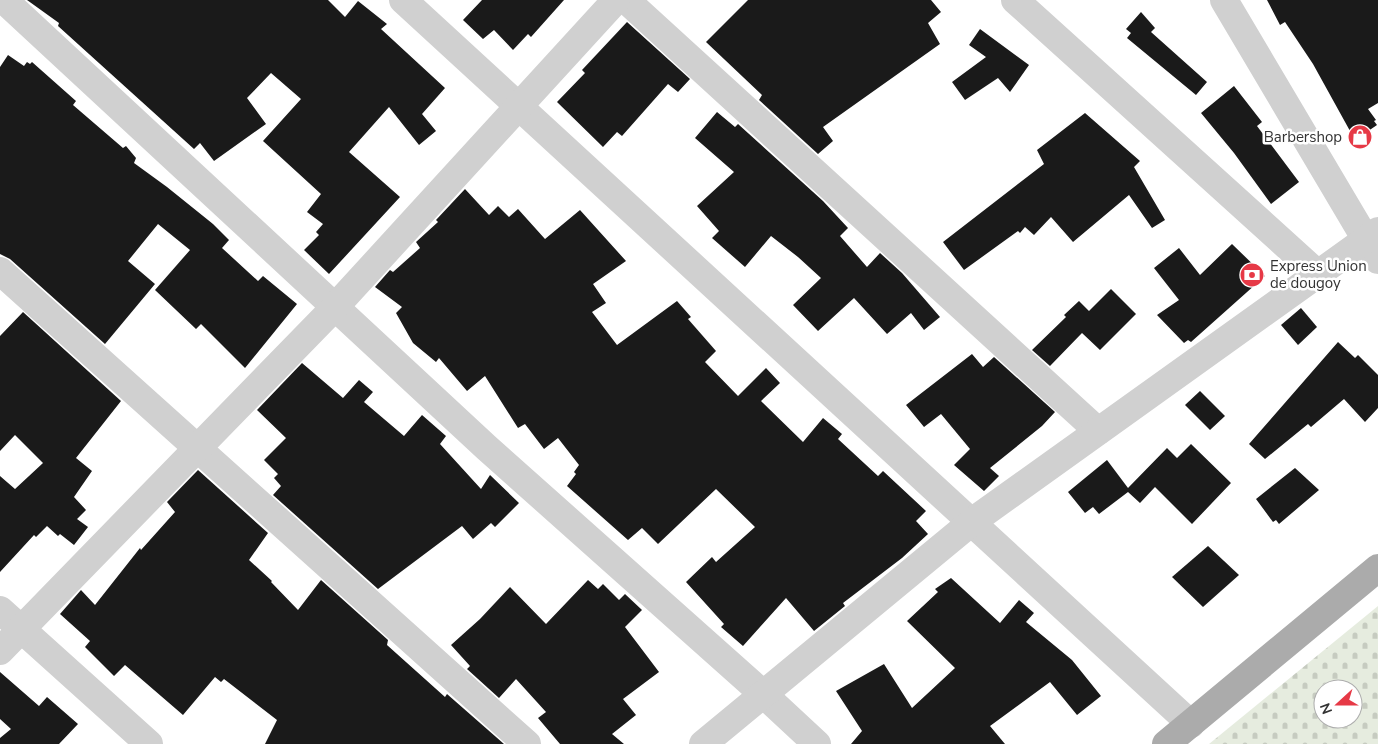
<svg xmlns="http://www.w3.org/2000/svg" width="1378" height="744" viewBox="0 0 1378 744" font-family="'Nunito Sans',sans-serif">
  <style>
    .cemetery { fill: url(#cemetery-stones); fill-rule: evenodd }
    .building { fill: #1a1a1a }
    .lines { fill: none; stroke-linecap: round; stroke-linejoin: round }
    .minor { stroke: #d0d0d0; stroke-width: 28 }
    .major { stroke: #ababab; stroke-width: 28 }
    .labels { text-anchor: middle; stroke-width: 5; stroke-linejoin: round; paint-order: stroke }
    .poi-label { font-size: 15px; fill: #333; stroke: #fff; text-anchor: end }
  </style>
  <defs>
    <pattern id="cemetery-stones" width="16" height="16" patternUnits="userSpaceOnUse" patternTransform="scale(1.25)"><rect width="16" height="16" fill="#e6ecdf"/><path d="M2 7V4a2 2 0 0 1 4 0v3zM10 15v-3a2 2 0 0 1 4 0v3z" fill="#c6cbc0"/></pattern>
  </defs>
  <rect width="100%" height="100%" fill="#fff"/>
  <path class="cemetery" d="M1378,606V744H1209ZM1323,689H1353V719H1323Z"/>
  <g class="building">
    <path d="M27,0H328L345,17L358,1L387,24L381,29L445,88L422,114L436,131L419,145L389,107L349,152L400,197L329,274L304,250L319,235L316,232L323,224L307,212L321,194L263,141L301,99L271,73L247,98L266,124L214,161L200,143L194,149L58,26L59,23Z"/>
    <path d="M482,0H564L531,37L528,34L513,50L494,30L483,39L463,20Z"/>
    <path d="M748,0H931L941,12L928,23L940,44L823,127L833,141L818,154L759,100L762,95L706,42Z"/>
    <path d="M1267,0H1378V103L1368,109L1376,120L1374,121L1377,125L1355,140L1313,64L1285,22L1280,25Z"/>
    <path d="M1141,12L1155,28L1151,32L1207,82L1196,95L1127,38L1131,33L1126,29Z"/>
    <path d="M627,22L690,79L678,92L668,84L622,136L617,132L603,147L557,102L585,73L582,70Z"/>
    <path d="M980,29L1029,65L1010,92L998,78L965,100L952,82L986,57L969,45Z"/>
    <path d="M8,55L24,66L27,62L30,64L32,62L76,101L73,105L123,148L126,146L136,158L134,163L167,187L213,224L229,240L222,248L258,281L263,276L297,304L245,368L201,324L196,329L155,290L190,250L158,224L128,261L155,284L105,344L10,259L0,254V67Z"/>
    <path d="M1234,86L1262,122L1257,126L1299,182L1271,204L1234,153L1201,113Z"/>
    <path d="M717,112L735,127L738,124L823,201L848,228L840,236L867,267L880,253L902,273L940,317L924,330L911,313L887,334L854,298L818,331L793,305L821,278L798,257L771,236L745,267L712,238L719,231L697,206L734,172L695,138Z"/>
    <path d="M1085,113L1140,161L1134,167L1165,220L1152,228L1129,195L1073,242L1051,217L1034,235L1025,227L1020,233L1018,231L964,270L943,242L1044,164L1037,150Z"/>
    <path d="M465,189L489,215L498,206L509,217L518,209L545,239L580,210L626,261L593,284L606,303L592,312L617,345L677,301L691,317L688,319L716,351L705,362L738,396L766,368L780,383L761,401L803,442L823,418L842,434L838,439L878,476L883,471L926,511L916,521L928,534L902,558L843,603L845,606L814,631L786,598L743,646L721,627L724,624L686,582L712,557L716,562L755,527L716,489L658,544L642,528L628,540L567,486L576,474L574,472L579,465L558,438L544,449L525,424L518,428L485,376L467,391L439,358L436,362L413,343L396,313L402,307L375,287L390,270L393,272L420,248L416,242L438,222L436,220Z"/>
    <path d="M1232,244L1265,276L1191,342L1188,340L1184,343L1157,315L1179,300L1154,268L1179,248L1200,275Z"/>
    <path d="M1111,289L1136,314L1100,350L1082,333L1050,366L1032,350L1066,317L1064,315L1079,301L1089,311Z"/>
    <path d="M1301,308L1317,327L1298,345L1281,325Z"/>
    <path d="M23,312L121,401L76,458L92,471L74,497L86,510L77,519L88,527L74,545L60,534L58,536L47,526L36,537L34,535L0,572V476L15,489L43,463L15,435L0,451V336Z"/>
    <path d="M1338,342L1355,358L1358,355L1378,375V408L1365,422L1344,399L1311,427L1308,424L1265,459L1249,444Z"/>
    <path d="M972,354L983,367L994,357L1055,412L1042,426L990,468L999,476L984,491L954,465L970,449L941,414L924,427L906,405Z"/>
    <path d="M302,363L343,398L359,380L373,392L364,402L404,436L422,415L446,436L440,444L481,489L490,475L519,503L495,527L491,523L473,539L462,526L378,589L273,495L281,486L274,478L278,474L264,460L286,438L257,410Z"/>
    <path d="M1200,391L1225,416L1210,430L1185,405Z"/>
    <path d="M1191,444L1231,483L1192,524L1155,487L1140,503L1128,492L1099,514L1093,507L1085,513L1068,492L1107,460L1128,488L1167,448L1177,458Z"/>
    <path d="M1295,468L1319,490L1279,524L1276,520L1273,522L1256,499Z"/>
    <path d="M198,470L268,533L249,560L272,581L271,582L298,610L321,580L388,640L387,645L445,697L447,694L504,744H265L277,720L224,679L221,682L215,677L183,715L125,665L114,676L85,647L90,641L60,614L81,590L95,605L140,548L141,550L175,512L167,502Z"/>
    <path d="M1208,546L1239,575L1203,607L1172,577Z"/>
    <path d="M951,578L1000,623L1019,600L1034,613L1026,622L1072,660L1101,696L1077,715L1050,682L990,726L1005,744H851L862,731L836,691L884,664L912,708L955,668L907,621L938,592L935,589Z"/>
    <path d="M588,580L598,589L603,584L619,600L625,594L642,610L625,627L659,672L623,699L636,715L612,734L624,744H560L538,718L546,712L516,679L499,698L467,669L470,666L451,645L480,619L510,587L546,624Z"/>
    <path d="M0,672L39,706L47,697L78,724L59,744H0V738L11,729L0,719Z"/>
  </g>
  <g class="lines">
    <g class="minor">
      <path d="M4,0L487,448L762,693L817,744"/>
      <path d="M403,0L1191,724"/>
      <path d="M626,0L1098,431"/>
      <path d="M1015,0L1319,275"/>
      <path d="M1224,0L1378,260"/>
      <path d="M0,271L527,744"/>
      <path d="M0,610L149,744"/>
      <path d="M0,651L335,307L616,0"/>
      <path d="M703,744L973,521L1378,231"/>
    </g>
    <path class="major" d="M1166,744L1378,568"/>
  </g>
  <defs>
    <symbol id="shop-disc" viewBox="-11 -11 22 22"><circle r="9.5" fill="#e63946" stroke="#fff"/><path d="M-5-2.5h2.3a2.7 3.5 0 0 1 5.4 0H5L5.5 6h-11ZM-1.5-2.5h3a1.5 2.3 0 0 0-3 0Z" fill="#fff"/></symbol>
    <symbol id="bank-disc" viewBox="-11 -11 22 22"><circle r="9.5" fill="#e63946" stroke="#fff"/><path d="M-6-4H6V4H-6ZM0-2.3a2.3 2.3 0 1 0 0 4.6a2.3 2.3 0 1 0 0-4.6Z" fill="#fff"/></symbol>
  </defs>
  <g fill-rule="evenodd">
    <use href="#shop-disc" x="1346" y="123" width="28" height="28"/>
    <use href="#bank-disc" x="1238" y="261" width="28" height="28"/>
  </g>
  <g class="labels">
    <g class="poi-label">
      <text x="1342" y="142">Barbershop</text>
      <text x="1270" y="271" text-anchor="start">Express Union<tspan x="1270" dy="17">de dougoy</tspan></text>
    </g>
  </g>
  <g transform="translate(1338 704) rotate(249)"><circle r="24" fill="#ffffff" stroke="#adadad"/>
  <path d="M0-4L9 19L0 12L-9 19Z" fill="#e63946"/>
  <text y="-8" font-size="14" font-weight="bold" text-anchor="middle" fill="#333333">N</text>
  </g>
</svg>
